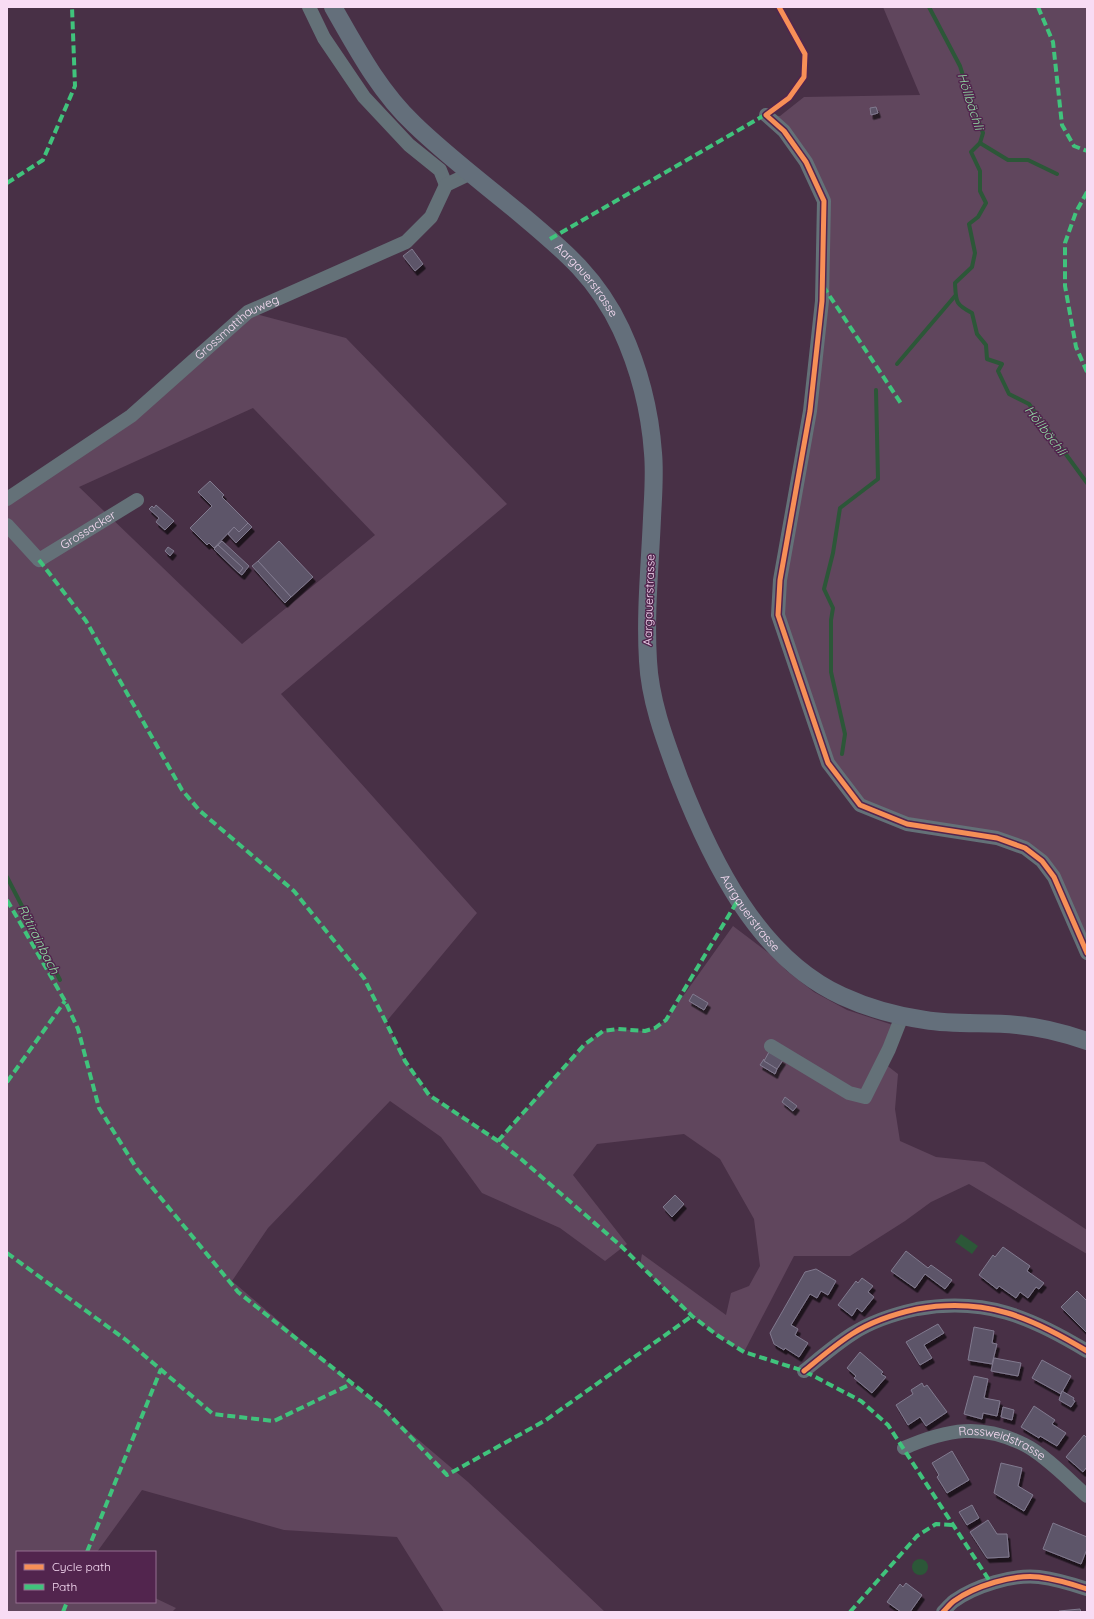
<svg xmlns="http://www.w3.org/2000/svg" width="1094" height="1619" viewBox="0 0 1094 1619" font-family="Quicksand,sans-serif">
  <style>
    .green { fill: #60465d; fill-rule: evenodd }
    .water { fill: #2c5738 }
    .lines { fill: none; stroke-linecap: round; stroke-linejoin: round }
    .stream { stroke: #2c5738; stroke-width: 4 }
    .building { fill: #5d5569; stroke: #817a8f; filter: url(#shadow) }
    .minor { stroke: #647178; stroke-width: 14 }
    .major { stroke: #646f7b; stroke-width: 18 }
    .quiet { stroke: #40c37c; stroke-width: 4; stroke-dasharray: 8 4; stroke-linecap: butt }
    .cycleway-casing { stroke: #52254e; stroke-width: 8 }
    .cycleway { stroke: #f78f57; stroke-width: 5 }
    .labels { text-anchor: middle; stroke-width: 3; stroke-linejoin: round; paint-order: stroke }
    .street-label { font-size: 12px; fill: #f8dcf4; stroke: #52254e }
    .water-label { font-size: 13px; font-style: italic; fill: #91dda3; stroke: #52254e }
  </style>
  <defs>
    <filter id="shadow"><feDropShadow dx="2.5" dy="4.5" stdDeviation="0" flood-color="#0009"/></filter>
  </defs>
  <rect width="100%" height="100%" fill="#483046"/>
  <g class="green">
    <path d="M883,7H1087V953L1055,877L1025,848L907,824L860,805L828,763L778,615L810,411L824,201L806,162L766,115L780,116L804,97L920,95Z"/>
    <path d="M248,312L346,338L507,504L281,694L477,913L386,1022L405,1061L429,1095L498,1141L584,1045L603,1031L618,1029L645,1031L655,1028L666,1020L733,926L774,957L787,971L814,992L847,1010L893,1025L885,1064L898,1074L895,1109L900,1141L936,1157L984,1162L1087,1230V1254L969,1184L931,1202L905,1221L850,1256H794L744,1352L717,1335L692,1316L640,1265L642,1254L726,1315L731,1293L749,1286L760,1266L754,1219L720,1159L684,1134L597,1144L573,1175L627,1244L605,1261L560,1228L482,1193L441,1137L390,1101L268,1228L232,1281L468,1482L605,1612H444L397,1537L284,1530L142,1490L97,1552H17V1602H155V1598L176,1608L172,1612H7V499L131,416ZM253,408L375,535L242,644L79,487Z"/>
  </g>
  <g class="water">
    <path d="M961,1234L978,1246L972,1254L955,1242Z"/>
    <circle cx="920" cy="1567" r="8"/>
  </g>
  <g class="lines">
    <g class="stream">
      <path d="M929,7L960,66L971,101L983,133L980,143L971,152L980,171V191L986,203L978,217L969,224L975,253L972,267L955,283C956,302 955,304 972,313L977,334L986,345L987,359L1002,364L998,371L1009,394L1029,404L1087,483"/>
      <path d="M980,143L1008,160H1028L1057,174"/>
      <path d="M897,364L955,296"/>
      <path d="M842,754L845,734L831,672V620L833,608L824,589L833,553L840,508L878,479L876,390"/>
      <path d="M7,877L60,980"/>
    </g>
  </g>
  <g class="building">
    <path d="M876,107L878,113L871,115L870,108Z"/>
    <path d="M412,249L423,264L415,271L403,256Z"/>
    <path d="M210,481L224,495L222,497L248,523L239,532L234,527L214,548L209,543L207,545L190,528L212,506L198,492Z"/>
    <path d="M156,505L174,521L165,530L156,522L159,518L149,509L152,506L154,508Z"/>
    <path d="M248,523L252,527L236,543L228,534L234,527L239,532Z"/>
    <path d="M222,541L249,566L242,575L239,573L243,568L218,545Z"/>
    <path d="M279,541L313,577L291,597L258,561Z"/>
    <path d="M218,545L243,568L239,573L214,549Z"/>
    <path d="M168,547L174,551L170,556L165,551Z"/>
    <path d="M258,561L291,597L285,603L252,566Z"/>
    <path d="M693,994L708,1003L704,1010L689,1001Z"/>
    <path d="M769,1052L783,1060L777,1069L764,1061Z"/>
    <path d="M764,1059V1061L777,1069L775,1074L760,1065Z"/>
    <path d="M785,1097L797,1106L793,1111L782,1102Z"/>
    <path d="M675,1195L684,1204L672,1217L663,1207Z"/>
    <path d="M1003,1247L1030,1266L1027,1271L1044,1283L1039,1289L1036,1287L1028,1298L1020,1292L1016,1298L999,1286L997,1289L979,1275L993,1255L995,1257Z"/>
    <path d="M906,1251L928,1268L931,1265L952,1280L945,1289L925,1274L915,1288L891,1271Z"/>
    <path d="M816,1269L836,1281L828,1295L821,1291L817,1298L810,1294L791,1325L798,1329L795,1335L808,1343L799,1357L785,1348L784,1350L774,1344L770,1333L805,1272Z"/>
    <path d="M862,1278L873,1286L868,1292L874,1297L862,1312L857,1308L852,1316L838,1305L856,1281L858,1283Z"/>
    <path d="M1077,1291L1087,1301V1333L1061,1307Z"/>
    <path d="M938,1324L944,1333L924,1345L932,1358L920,1365L906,1342Z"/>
    <path d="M974,1327L994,1331L992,1343L997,1344L992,1364L968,1360Z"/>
    <path d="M860,1352L883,1372L881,1374L886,1377L872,1393L854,1378L856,1376L847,1368Z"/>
    <path d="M994,1358L1021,1363L1018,1376L991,1371Z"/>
    <path d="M1042,1360L1071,1376L1061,1394L1032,1378Z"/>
    <path d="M974,1376L988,1379L984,1398L1000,1401L997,1416L983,1413L982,1419L964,1414Z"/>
    <path d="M922,1383L924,1387L927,1385L947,1412L926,1426L920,1417L908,1425L896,1405L913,1394L911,1390Z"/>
    <path d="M1062,1391L1074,1398L1073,1400L1075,1401L1071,1407L1059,1400Z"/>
    <path d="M1034,1406L1055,1420L1052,1424L1066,1433L1057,1446L1040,1436L1039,1438L1021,1427Z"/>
    <path d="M1003,1407L1014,1410L1012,1420L1001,1417Z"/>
    <path d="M1084,1435L1087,1438V1469L1086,1468L1083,1472L1066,1457Z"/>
    <path d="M952,1451L969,1480L947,1493L937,1477L939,1475L932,1463Z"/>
    <path d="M1001,1463L1022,1468L1018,1486L1033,1495L1024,1511L994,1493Z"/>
    <path d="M972,1505L979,1518L967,1525L959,1512Z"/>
    <path d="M988,1520L997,1534H1007L1009,1557L987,1558L970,1532Z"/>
    <path d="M1053,1523L1087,1537V1549L1081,1564L1043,1549Z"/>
    <path d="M906,1583L922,1595L910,1612H901L887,1602L900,1584L903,1587Z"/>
    <path d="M1080,1609L1081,1612H1059V1611Z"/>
  </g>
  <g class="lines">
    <g class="minor">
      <path d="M309,7L324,38L364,97L409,145L440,170L446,185"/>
      <path d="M766,115L784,131L806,162L824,201L822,301L810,411L780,580L778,615L828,763L860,805L907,824L997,838L1025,848L1042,861L1054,877L1087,953"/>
      <path id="s1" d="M7,499L131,416L248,312L406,242L431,217L446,185L471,173"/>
      <path id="s2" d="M7,525L39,560L137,500"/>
      <path d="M771,1046L849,1093L865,1097L889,1049L902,1016"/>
      <path d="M804,1371C820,1358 835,1345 852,1334C872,1321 894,1314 917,1309C985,1297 1031,1317 1087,1351"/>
      <path id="s3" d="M904,1448C947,1429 982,1423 1025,1445C1045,1455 1070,1481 1087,1496"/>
      <path d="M943,1612C947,1608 950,1604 954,1601C975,1586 1013,1574 1039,1577C1055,1579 1072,1584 1087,1589"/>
    </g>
    <path class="major" id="s4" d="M333,7C357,49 379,91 414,124C447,156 483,183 518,212C562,249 596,276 621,329C639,368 650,411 653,453C655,475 653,496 652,518C650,565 645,613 648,661C650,701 665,740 679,778C711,860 758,958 842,996C868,1008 897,1016 925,1020C955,1025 987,1022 1017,1025C1041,1027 1064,1033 1087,1041"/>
    <g class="quiet">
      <path d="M1038,7L1053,42L1062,125L1074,146L1087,151"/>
      <path d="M7,183L43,160L75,86L72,7"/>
      <path d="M1087,192L1076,212L1065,243V286L1076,347L1087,372"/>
      <path d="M550,239L768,113"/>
      <path d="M823,286L902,405"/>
      <path d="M39,560L86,621L182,790L200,811L294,891L364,978L405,1061L429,1095L498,1141L521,1159L621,1246L692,1316L717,1335L744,1352L804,1371L861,1401L888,1425L991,1583"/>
      <path d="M7,900L65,1001L78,1029L99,1108L137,1169L238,1292L383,1408L447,1475L546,1420L692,1316"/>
      <path d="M7,1082L65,1001"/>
      <path d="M498,1141L584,1045L603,1031L618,1029L645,1031L655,1028L666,1020L738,900"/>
      <path d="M7,1253L126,1340L213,1414L274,1421L353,1383"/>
      <path d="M87,1552L161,1369"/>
      <path d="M63,1612L67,1602"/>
      <path d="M850,1612L917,1536L936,1524L954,1525"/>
    </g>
    <defs>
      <g id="cycleway">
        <path d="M779,7L805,54L804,77L789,98L766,115L784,131L806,162L824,201L822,301L810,411L780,580L778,615L828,763L860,805L907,824L997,838L1025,848L1042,861L1054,877L1087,953"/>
        <path d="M804,1371C820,1358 835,1345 852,1334C872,1321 894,1314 917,1309C985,1297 1031,1317 1087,1351"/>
        <path d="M943,1612C947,1608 950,1604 954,1601C975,1586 1013,1574 1039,1577C1055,1579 1072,1584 1087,1589"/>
      </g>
    </defs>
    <use href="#cycleway" class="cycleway-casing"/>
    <use href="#cycleway" class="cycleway"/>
  </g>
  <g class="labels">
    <g class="street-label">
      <text dy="4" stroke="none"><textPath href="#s4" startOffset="376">Aargauerstrasse</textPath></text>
      <text dy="4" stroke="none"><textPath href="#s1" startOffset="288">Grossmatthauweg</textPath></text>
      <text dy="4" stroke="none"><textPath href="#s2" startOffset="105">Grossacker</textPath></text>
      <text transform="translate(649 600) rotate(-88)" y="4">Aargauerstrasse</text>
      <text dy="4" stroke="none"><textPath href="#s4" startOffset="1048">Aargauerstrasse</textPath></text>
      <text dy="4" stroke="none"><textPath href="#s3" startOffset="103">Rossweidstrasse</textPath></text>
    </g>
    <g class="water-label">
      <text transform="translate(971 101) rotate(72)" y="5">Höllbächli</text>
      <text transform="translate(1046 430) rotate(52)" y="5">Höllbächli</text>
      <text transform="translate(39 939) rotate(63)" y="5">Rütirainbach</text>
    </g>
  </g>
  <rect width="1094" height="1619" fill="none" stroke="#f8dcf4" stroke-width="16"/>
  <rect x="16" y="1551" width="140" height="52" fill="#52254e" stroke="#946e90"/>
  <rect x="24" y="1564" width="20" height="6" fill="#f78f57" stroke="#946e90"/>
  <text x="52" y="1571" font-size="12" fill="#f8dcf4">Cycle path</text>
  <rect x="24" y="1584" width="20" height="6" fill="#40c37c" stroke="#946e90"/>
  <text x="52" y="1591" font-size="12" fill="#f8dcf4">Path</text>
</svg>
